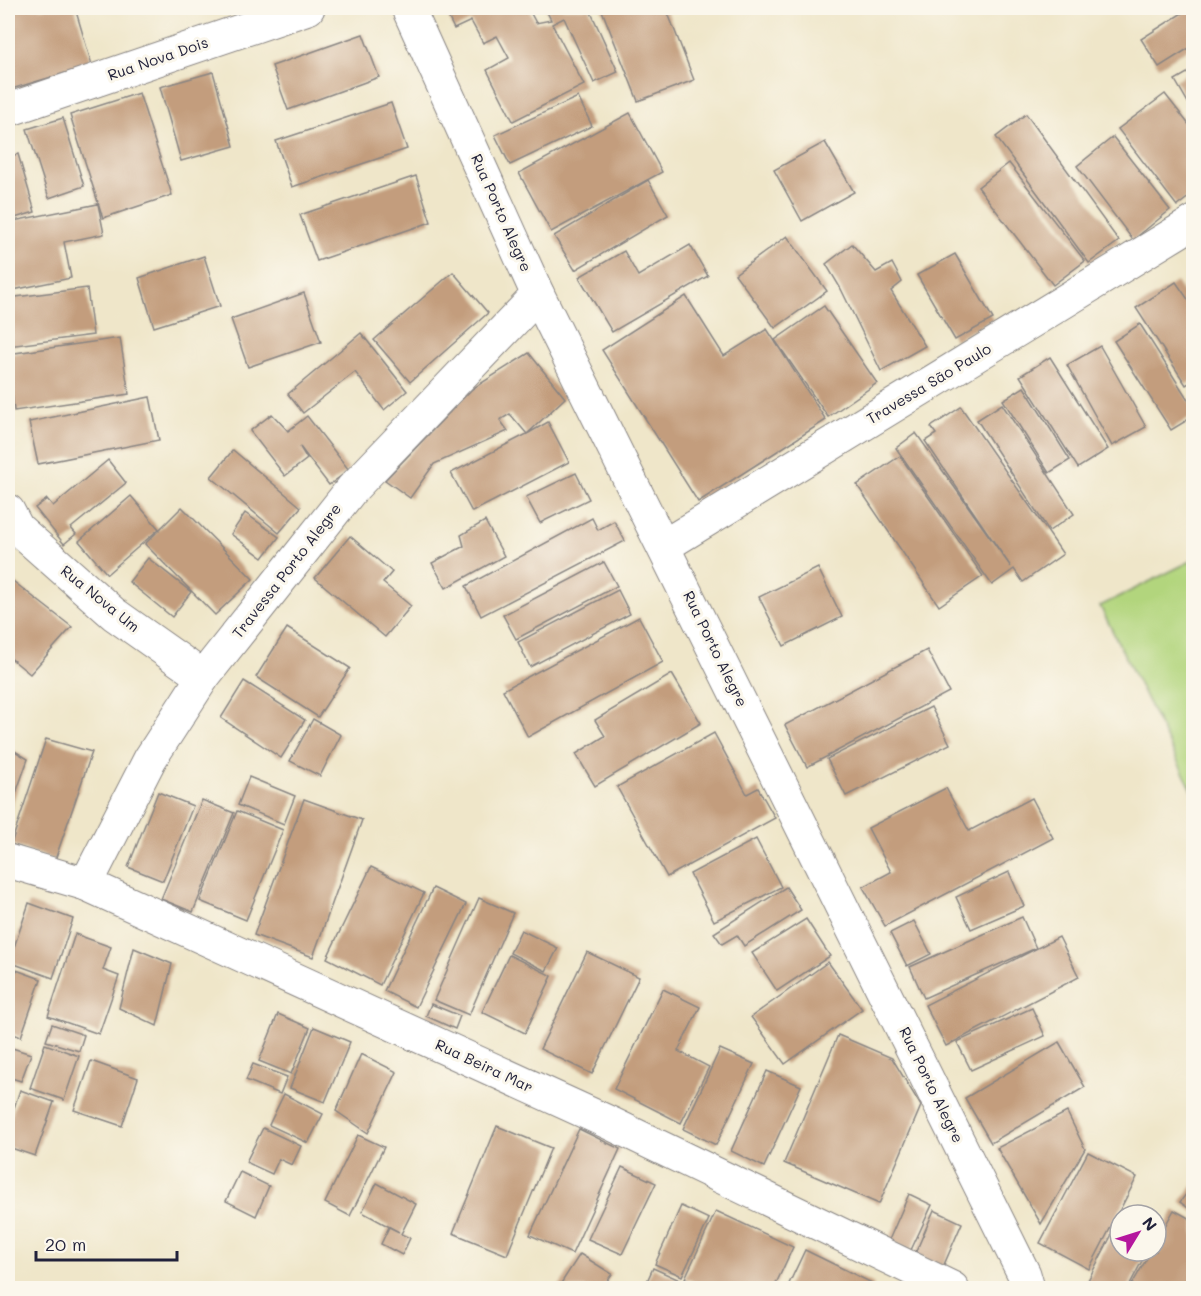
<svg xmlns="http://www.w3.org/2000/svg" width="1201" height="1296" viewBox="0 0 1201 1296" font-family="Mali,sans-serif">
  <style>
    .green { fill: #b2d57d; stroke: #6a7c5c; stroke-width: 1.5 }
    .building { fill: #c39d7d }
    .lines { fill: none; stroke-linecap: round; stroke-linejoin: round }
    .minor-casing { stroke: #888482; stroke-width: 35 }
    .minor { stroke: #fff; stroke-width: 33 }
    .labels { text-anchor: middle; stroke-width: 6; stroke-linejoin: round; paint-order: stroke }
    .street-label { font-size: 15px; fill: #22223b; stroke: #fbf7ec }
  </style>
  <rect width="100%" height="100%" fill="#fbf7ec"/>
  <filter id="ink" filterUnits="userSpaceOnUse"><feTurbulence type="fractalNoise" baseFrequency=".0167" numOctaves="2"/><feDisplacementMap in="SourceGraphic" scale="12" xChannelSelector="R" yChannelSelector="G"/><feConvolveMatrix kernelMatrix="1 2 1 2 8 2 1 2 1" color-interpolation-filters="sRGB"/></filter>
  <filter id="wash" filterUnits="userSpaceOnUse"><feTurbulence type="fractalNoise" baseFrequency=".008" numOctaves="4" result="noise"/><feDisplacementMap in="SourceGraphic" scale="24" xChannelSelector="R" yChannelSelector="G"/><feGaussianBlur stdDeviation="1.35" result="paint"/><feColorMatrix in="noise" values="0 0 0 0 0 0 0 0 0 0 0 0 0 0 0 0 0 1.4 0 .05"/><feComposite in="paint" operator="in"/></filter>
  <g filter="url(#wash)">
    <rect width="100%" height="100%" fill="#efe6c9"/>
    <path class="green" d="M1193,560V792L1100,606Z"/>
    <g id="blocks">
      <g class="building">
        <path d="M8,8H75L92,65L8,90Z"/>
        <path d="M444,8H528L536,23L551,20L545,8H589L618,72L594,83L564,18L552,24L584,85L513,121L487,70L509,58L497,36L483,43L471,21L454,29Z"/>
        <path d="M601,8H666L694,80L638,101Z"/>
        <path d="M1190,8H1194V45L1159,67L1141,39Z"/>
        <path d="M363,34L379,77L288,110L272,66Z"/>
        <path d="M1194,69V113L1175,80Z"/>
        <path d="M213,72L234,146L181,161L160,87Z"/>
        <path d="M139,93L172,195L103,218L70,115Z"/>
        <path d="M1165,94L1194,131V193L1177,206L1118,129Z"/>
        <path d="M578,97L592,126L510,165L495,135Z"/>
        <path d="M391,103L407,149L292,187L276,141Z"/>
        <path d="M630,113L662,172L551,232L519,173Z"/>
        <path d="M1026,114L1119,241L1089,263L996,137Z"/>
        <path d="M63,118L84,186L49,198L27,129Z"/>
        <path d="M1113,137L1170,210L1133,240L1077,166Z"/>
        <path d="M825,142L854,192L802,221L774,170Z"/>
        <path d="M18,154L35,212L8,220V157Z"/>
        <path d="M1009,163L1085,261L1053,285L978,187Z"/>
        <path d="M416,176L431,222L317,261L300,215Z"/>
        <path d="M648,180L668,215L575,270L554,236Z"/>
        <path d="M98,204L104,234L64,242L71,278L8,291V222Z"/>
        <path d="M787,236L827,291L775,328L735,274Z"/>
        <path d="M852,244L876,272L892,263L902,282L891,291L925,346L881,371L841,289L826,264Z"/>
        <path d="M690,245L708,276L612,332L579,277L624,251L638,276Z"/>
        <path d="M955,254L993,319L955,340L917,275Z"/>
        <path d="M204,256L220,306L154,327L139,278Z"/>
        <path d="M453,272L488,313L410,382L374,340Z"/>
        <path d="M1176,282L1194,308V380L1186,385L1136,308Z"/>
        <path d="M87,288L93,335L8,346V298Z"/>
        <path d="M304,293L321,342L248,367L231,319Z"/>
        <path d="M686,296L724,356L767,329L826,420L698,502L602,350Z"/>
        <path d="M824,306L877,383L828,417L775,340Z"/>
        <path d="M1140,324L1194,409V416L1171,430L1114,341Z"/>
        <path d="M361,333L407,391L384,410L355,372L303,413L288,394Z"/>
        <path d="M120,338L129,394L14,411L8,354Z"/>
        <path d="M1100,346L1146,427L1112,446L1067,365Z"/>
        <path d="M529,353L565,398L527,434L548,422L569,462L472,512L451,473L527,434L510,414L500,420L508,431L434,464L410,498L385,480L472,389Z"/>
        <path d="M1050,357L1108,449L1078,468L1020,376Z"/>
        <path d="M1024,387L1070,460L1049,473L1003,400Z"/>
        <path d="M150,397L159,440L38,464L29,422Z"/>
        <path d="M1002,404L1074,514L1049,531L977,420Z"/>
        <path d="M961,407L1063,554L1023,582L1014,569L992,585L896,448L916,433L1011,567L925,441L936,434L931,427Z"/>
        <path d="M272,414L288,431L307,416L349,470L329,485L300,447L307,459L285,476L250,431Z"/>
        <path d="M233,450L301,507L279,533L211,477Z"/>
        <path d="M900,456L983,576L939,606L857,485Z"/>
        <path d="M108,460L126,483L71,528L76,534L64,544L35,508L47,499L53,506Z"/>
        <path d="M576,473L589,499L540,523L526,497Z"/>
        <path d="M131,496L159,529L107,574L79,541Z"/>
        <path d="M182,507L253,579L215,615L145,544Z"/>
        <path d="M245,513L279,537L263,558L231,534Z"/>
        <path d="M592,518L598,530L614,521L625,541L481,616L466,586Z"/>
        <path d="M485,521L504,556L446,588L432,563L464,546L461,535Z"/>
        <path d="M350,536L392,572L383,583L411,606L385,637L315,578Z"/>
        <path d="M148,558L191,592L172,617L129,582Z"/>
        <path d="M604,562L617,586L516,639L503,615Z"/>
        <path d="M818,568L842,617L784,646L759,597Z"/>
        <path d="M9,578L72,627L30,674L8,656Z"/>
        <path d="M618,590L630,614L530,667L518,642Z"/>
        <path d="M639,617L663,662L528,737L503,690Z"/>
        <path d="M287,628L350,668L318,717L256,677Z"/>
        <path d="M927,650L949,692L807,767L785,725Z"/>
        <path d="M672,674L701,723L595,786L576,754L605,736L595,720Z"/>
        <path d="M244,681L305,720L281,758L221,718Z"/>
        <path d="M931,707L950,744L846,796L827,759Z"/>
        <path d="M313,719L341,735L320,776L290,761Z"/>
        <path d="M714,733L747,794L758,788L775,818L667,877L617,787Z"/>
        <path d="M46,739L92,752L55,860L11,844Z"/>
        <path d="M8,747L28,759L8,816Z"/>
        <path d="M249,777L295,796L284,824L238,805Z"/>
        <path d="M946,788L969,831L1032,798L1053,838L885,926L863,887L891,872L868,828Z"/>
        <path d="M158,792L193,806L163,881L128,867Z"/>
        <path d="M304,799L362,820L313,957L254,935Z"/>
        <path d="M202,800L234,813L193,912L161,899Z"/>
        <path d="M237,811L283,830L246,920L200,901Z"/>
        <path d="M756,839L781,887L714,921L690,874Z"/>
        <path d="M371,867L424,893L380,985L327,958Z"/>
        <path d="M1009,872L1024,906L971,929L956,897Z"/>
        <path d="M786,887L801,910L744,946L737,935L722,944L714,933Z"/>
        <path d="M433,888L466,904L416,1007L384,991Z"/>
        <path d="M479,898L513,913L469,1015L434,1000Z"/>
        <path d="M29,903L73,919L53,978L9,962Z"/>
        <path d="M1022,917L1036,948L924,998L910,967Z"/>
        <path d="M806,919L830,956L777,991L752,953Z"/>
        <path d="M914,921L931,954L907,966L890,933Z"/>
        <path d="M521,930L558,948L546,971L510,953Z"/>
        <path d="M75,934L111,947L103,970L119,976L99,1034L48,1016Z"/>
        <path d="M1059,937L1079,977L946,1046L925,1005Z"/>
        <path d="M134,948L172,964L157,1026L119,1008Z"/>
        <path d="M587,952L639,977L592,1074L540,1049Z"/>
        <path d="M509,955L552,976L525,1033L482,1012Z"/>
        <path d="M828,962L862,1009L785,1064L751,1017Z"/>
        <path d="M8,967L41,979L21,1037L8,1032Z"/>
        <path d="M663,989L700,1007L678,1051L709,1067L681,1123L614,1089Z"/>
        <path d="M431,1004L460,1016L455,1029L426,1016Z"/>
        <path d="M1032,1008L1045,1036L971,1070L957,1042Z"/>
        <path d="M278,1014L310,1028L291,1074L259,1061Z"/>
        <path d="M52,1024L84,1035L79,1051L46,1041Z"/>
        <path d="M314,1027L350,1042L325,1102L290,1088Z"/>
        <path d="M838,1035L892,1058L921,1106L879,1204L784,1163Z"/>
        <path d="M1059,1042L1085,1087L991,1143L965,1098Z"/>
        <path d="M45,1044L79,1056L64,1100L30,1088Z"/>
        <path d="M9,1047L31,1054L21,1081L8,1077Z"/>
        <path d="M720,1049L754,1064L716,1145L683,1129Z"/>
        <path d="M361,1054L397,1072L368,1133L336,1111Z"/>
        <path d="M91,1061L138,1078L122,1126L74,1110Z"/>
        <path d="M253,1064L287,1077L280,1094L246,1080Z"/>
        <path d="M767,1071L801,1086L764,1167L731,1151Z"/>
        <path d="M20,1090L54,1102L35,1156L8,1147V1126Z"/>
        <path d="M284,1094L323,1114L308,1143L269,1125Z"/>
        <path d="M1067,1112L1085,1149L1041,1224L997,1148Z"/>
        <path d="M497,1126L551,1148L507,1255L453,1233Z"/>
        <path d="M263,1128L301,1146L292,1165L279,1159L272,1174L246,1162Z"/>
        <path d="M579,1129L620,1149L572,1254L530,1235Z"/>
        <path d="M358,1135L384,1147L350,1216L325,1203Z"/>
        <path d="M1088,1152L1137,1177L1089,1269L1040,1243Z"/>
        <path d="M622,1167L656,1183L622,1254L588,1239Z"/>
        <path d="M240,1172L269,1186L256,1216L226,1201Z"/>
        <path d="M377,1183L416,1204L401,1234L410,1238L402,1255L381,1244L389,1227L399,1232L362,1212Z"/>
        <path d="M1194,1184V1212L1180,1202Z"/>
        <path d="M909,1194L932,1205L911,1250L889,1240Z"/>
        <path d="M681,1206L709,1219L682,1276L655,1264Z"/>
        <path d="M934,1210L962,1223L943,1267L915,1254Z"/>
        <path d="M1174,1210L1194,1221V1288H1130L1151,1251H1156V1242Z"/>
        <path d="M716,1211L793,1247L774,1288H708L685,1278Z"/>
        <path d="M1120,1219V1251H1147L1128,1288H1084Z"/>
        <path d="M805,1250L874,1284L872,1288H787Z"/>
        <path d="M580,1254L612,1274L602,1288H558Z"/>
        <path d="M653,1268L682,1281L678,1288H644Z"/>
      </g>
    </g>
  </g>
  <g filter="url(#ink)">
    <use href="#blocks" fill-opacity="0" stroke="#888482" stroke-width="1.5"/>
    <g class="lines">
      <defs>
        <g id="minor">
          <path d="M408,8L538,295L1024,1274L1028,1288"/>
          <path d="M8,110L308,8"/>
          <path d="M8,511L17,528L114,614L203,677"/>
          <path d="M664,546L1194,222"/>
          <path d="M8,861L86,884L612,1124L952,1288"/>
          <path d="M86,884L150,759L203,677L352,489L538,295"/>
        </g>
      </defs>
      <use href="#minor" class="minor-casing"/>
      <use href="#minor" class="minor"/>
    </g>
  </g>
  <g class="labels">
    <g class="street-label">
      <text transform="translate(158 59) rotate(-19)" y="5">Rua Nova Dois</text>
      <text transform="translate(501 213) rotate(66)" y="5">Rua Porto Alegre</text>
      <text transform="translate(929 384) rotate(-31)" y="5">Travessa São Paulo</text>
      <text transform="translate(287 571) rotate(-52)" y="5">Travessa Porto Alegre</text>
      <text transform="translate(100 599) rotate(39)" y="5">Rua Nova Um</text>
      <text transform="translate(715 649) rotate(64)" y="5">Rua Porto Alegre</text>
      <text transform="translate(484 1066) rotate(25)" y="5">Rua Beira Mar</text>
      <text transform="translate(931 1085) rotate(64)" y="5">Rua Porto Alegre</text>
    </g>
  </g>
  <rect width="1201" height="1296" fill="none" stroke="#fbf7ec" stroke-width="30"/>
  <g transform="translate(1138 1233) rotate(52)"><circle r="28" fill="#fbf7ec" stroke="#a4a2a5" stroke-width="1.5"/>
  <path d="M0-4.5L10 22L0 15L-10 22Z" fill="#b5179e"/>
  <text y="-9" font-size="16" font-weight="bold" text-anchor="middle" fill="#22223b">N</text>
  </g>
  <path d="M36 1251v9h141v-9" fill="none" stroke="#22223b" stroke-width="3"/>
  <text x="45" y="1251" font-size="18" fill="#22223b" stroke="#fbf7ec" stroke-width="4.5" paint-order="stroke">20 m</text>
</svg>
